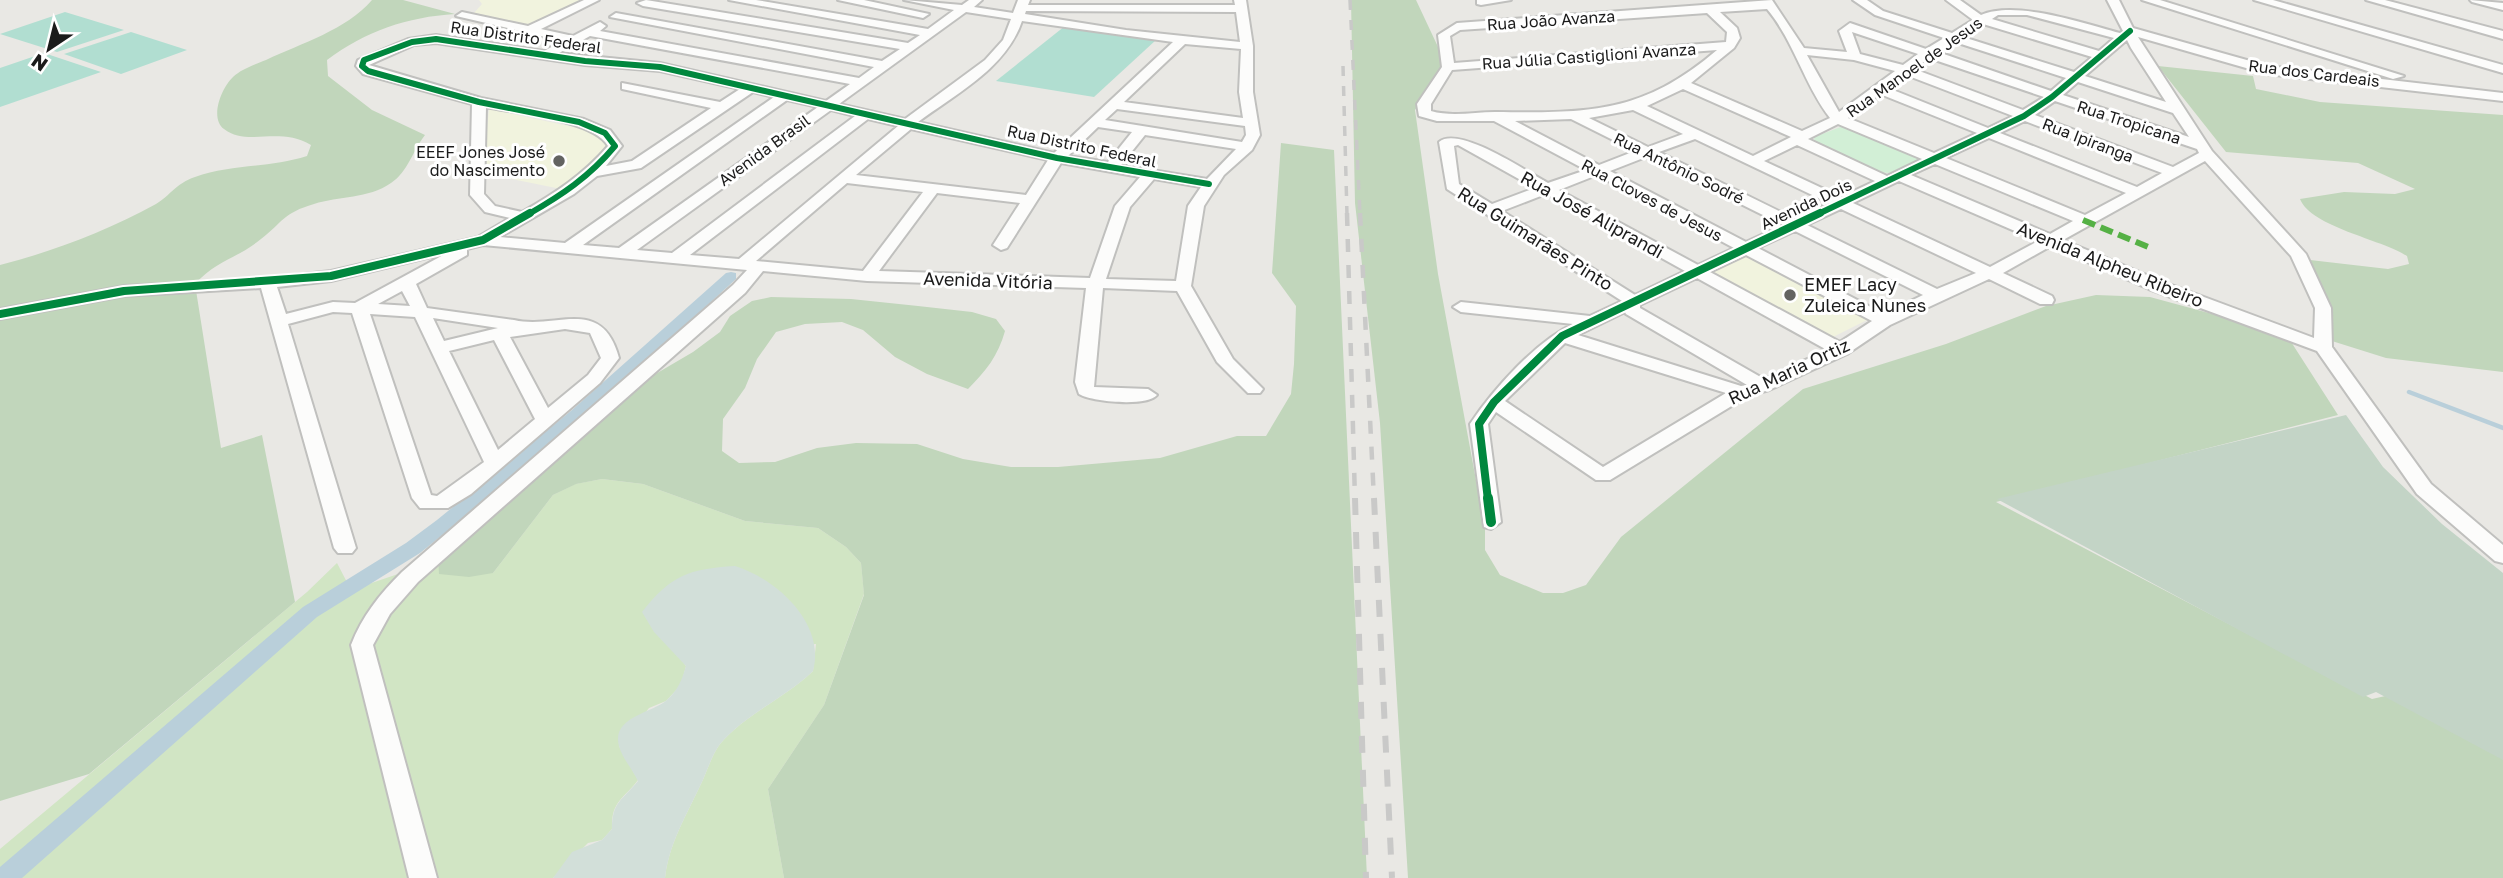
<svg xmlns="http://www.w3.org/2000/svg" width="2503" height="878" viewBox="0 0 2503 878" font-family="'Golos Text',sans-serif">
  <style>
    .education { fill: #f1f3de }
    .grass { fill: #d1e5c4 }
    .forest { fill: #c1d6bb }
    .wetland { fill: #d2dfd9 }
    .cemetery { fill: #c3d4c6 }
    .park { fill: #d2efd6 }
    .pitch { fill: #b1ded1 }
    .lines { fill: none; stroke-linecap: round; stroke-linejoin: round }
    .stream { stroke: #b9cfda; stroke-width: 4.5 }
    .canal { fill: #b9cfda; fill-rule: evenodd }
    .minor-casing { stroke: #c0c0be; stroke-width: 4 }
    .minor { fill: #fcfcfb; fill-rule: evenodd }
    .rail-far2 { stroke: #c9c9c8; stroke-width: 3.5; stroke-dasharray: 10 10; stroke-linecap: butt }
    .rail-far1 { stroke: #c9c9c8; stroke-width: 4.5; stroke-dasharray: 13 13; stroke-linecap: butt }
    .rail { stroke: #c9c9c8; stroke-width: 6; stroke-dasharray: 17 17; stroke-linecap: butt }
    .quiet { stroke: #55b145; stroke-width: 6; stroke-dasharray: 13 6; stroke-linecap: butt }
    .cycleway-far2-casing { stroke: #fff; stroke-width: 9 }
    .cycleway-far1-casing { stroke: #fff; stroke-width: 12 }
    .cycleway-casing { stroke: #fff; stroke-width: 15 }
    .cycleway-far2 { stroke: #00873e; stroke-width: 6 }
    .cycleway-far1 { stroke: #00873e; stroke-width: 8 }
    .cycleway { stroke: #00873e; stroke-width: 10 }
    .poi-dot { fill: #636361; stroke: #fff; stroke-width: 2.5 }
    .labels { text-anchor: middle; stroke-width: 6; stroke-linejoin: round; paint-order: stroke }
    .far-street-label { font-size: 16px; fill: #1b1b1b; stroke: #fff }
    .far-poi-label { font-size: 16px; fill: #1b1b1b; stroke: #fff; text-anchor: end }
    .street-label { font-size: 18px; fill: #1b1b1b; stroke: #fff }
    .poi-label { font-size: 18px; fill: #1b1b1b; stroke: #fff; text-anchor: start }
  </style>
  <rect width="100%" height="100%" fill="#e9e8e4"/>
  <g class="education">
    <path d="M479,0H583L530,26L473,14L482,4Z"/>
    <path d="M489,109L592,131L611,146L581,176L561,189L482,173Z"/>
    <path d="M1751,255L1871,318L1831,338L1711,273Z"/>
  </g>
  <path class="grass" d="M602,479L643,484L745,521L818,528L846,547L861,563L864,594L824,705L768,789L784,878H665C669,844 685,818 699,788C706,775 711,756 720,744C745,714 784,699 813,671L816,644L679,657L686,666L681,685L666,701L649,708L619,746L638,780C623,800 611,801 612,829L602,840L588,843L553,878H0V849L307,592L337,563L351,590L401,573L452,530L493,573L553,495L575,484Z"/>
  <g class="forest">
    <path d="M372,0H403L455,14C407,17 366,31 327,60L328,76L372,110L425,135C413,150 408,172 391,183C368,199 339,196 314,204C283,213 283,222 261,239C238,258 217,260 195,284L221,448L262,435L295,602L89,774L0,801V265C55,251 106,231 156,204C171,195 175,184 195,177C231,164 270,168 307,156L311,145C279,126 247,147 224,129C209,118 222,87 233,77C241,69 256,64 266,60C302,43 346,30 372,0Z"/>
    <path d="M1351,0H1416L1439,49L1441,70L1415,110L1438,274L1485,529V550L1500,575L1543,593H1563L1586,585L1621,537L1803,389L1946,344L2046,306L2096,295L2150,297L2286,334L2338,415L1996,502L2372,699L2488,673L2503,683V878H1408L1380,423L1355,203Z"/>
    <path d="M2158,66L2253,76L2256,89L2320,102L2503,115V372L2386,358L2316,336L2320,314L2309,297L2310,260L2388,269L2409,264L2407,256C2381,239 2311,227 2300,199L2344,192L2395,194L2415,189L2358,163L2226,152Z"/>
    <path d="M1281,143L1334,150L1367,878H784L768,789L824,705L864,595L861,563L846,547L818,528L745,521L643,484L602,479L576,484L553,495L493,573L469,577L439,574L438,553L450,531L446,533L647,379L693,352L720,332L730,316L752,301L771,297L851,299L918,306L972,312L996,319L1005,331C998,356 986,371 968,389L927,374L895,357L863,330L842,322L805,324L776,332L757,359L745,388L723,419L722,451L739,463L775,462L817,448L856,443L917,444L963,459L1011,467H1058L1160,458L1237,436H1266L1291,394L1294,364L1296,306L1272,273Z"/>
  </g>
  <path class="wetland" d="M735,566C777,579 826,624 813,671C784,699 745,714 720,744C711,756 706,775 699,788C685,818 669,844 665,878H553L572,852L602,840L612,829C612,801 623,800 638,781C633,770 622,758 619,746C611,717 652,713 667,700C678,690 682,680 686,666L654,632L642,612C671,575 689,569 735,566Z"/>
  <path class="cemetery" d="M2346,415L2383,467L2442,524L2503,573V760L2376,692L2363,697L1997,499Z"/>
  <path class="park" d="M1846,125L1925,157L1889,173L1877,172L1815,144L1814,137Z"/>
  <g class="pitch">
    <path d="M65,12L124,30L57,52L0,34Z"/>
    <path d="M1065,26L1156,40L1094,97L996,81Z"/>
    <path d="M131,32L187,50L121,74L64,54Z"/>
    <path d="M44,53L101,72L0,107V68Z"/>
  </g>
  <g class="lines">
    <path class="stream" d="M2409,392L2503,428"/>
    <path class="canal" d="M731,272L736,273V279L584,418L451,528L420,553L317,617L22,878H0V867L303,607L406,543L437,520L572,410L726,273Z"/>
    <defs>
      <g id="minor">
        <path d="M584,0H599L541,29L573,36L600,22L606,26L600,31L859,78L874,67L610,17L616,13L882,61L900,49L643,6L637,3L646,0L908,43L920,35L729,0H756L928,29L954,10L904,0L962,5L969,0H982L974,7L1013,13L1018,0H1030L1028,5H1235L1234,0H1246L1253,46V92L1260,135L1252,150L1224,175L1204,206L1191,286L1233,359L1263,389L1260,393H1248L1217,362L1177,291L1103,288L1094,387L1148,389L1157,395C1147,407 1092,402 1079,394L1075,382L1086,288L867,281L763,271L745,293L418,582L390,614L373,645L437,878H409L351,645C362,616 380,594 402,572L733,285L747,270L483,245L467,249V255L416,284L427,308L514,320C556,330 602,295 619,358L600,383L471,494L448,508H420L412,498L352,313L333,312L288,324L356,548L352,553H338L334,548L261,288L124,296L0,319V309L124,286L268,278L331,271L478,237L510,218L485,212L470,195L472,104L363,74L356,66L358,60L408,39L436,35L544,51L563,41L456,16L462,12L528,26ZM1026,11L1236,12L1240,42L1126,30L1025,14ZM966,12L1011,19L1003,40L985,60L905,119L839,104ZM1022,21L1173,42L1054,153L918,122C957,93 1006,68 1022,21ZM590,36L850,84L826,101L660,63L559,53ZM436,43L585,65L660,71L740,89L720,102L622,83V89L711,108L632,161L606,166L622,146L610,130L584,119L481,98L369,65L414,45ZM1185,44L1241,49L1239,92L1243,118L1124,102ZM753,92L774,97L565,243L500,237L574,194L597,176L641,168ZM787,100L818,107L619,248L583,245ZM486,107C514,113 594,120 608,146C583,175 555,193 522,212L495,206L484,194ZM1117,109L1245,126L1246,135L1242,142L1105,120ZM831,110L855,116L672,253L637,250ZM868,119L898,126L739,259L690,255ZM1098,127L1132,132L1108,162L1068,156ZM911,129L1048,160L1026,195L856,175ZM1145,135L1236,149L1207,179L1121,165ZM1061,163L1140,177L1115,206L1090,278L879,271L937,193L1020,203L993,245L1001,250L1007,248ZM1154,179L1201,187L1188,206L1176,281L1106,279L1130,207ZM847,183L923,192L863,271L756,261ZM447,253L355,303L333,302L286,314L277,287L331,281ZM402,291L410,306L378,304ZM370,314L415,317L484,462L437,496L431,495ZM433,318L498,328L444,341ZM565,329L590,333L601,358L588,375L548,408L510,337ZM494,340L535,419L498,450L449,351Z"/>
        <path d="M838,0H864L929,14L923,18Z"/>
        <path d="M1477,0H1511L1481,5L1477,4Z"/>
        <path d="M1772,0L1804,48L1847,52L1839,31L1850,23L1926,49L1944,38L1875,15L1853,0H1867L1883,11L1952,33L1973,20L1946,0H1960L1981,15C2016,0 2083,23 2120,33L2123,31L2107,0H2119L2133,28L2268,66L2503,93V101L2267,74L2138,37L2212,151L2306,254L2331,308L2332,347L2431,484L2503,545V563L2495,561L2417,494L2317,351L2149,289L2051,246L2003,273L2052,296L2054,300L2052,304H2040L1989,279L1890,325L1847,354L1769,390L1748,396L1610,480H1596L1496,412L1488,424L1501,522L1491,529L1484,527L1470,424C1493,390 1535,342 1573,324L1461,312L1453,307L1461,302L1590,316L1622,301L1447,189L1439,142C1459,125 1527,172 1548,183L1586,170L1494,121H1437L1419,116L1417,104L1442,67L1438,35L1457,23ZM1767,9C1794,41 1804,84 1830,118L1802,131L1691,83L1734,48L1740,38L1737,28L1720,12ZM1707,13L1727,32L1726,42L1454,63L1450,36L1460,30ZM1998,15H2027L2114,38L2099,51L1992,19ZM1983,24L2092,57L2074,72L1963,37ZM1852,32L1918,54L1903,65L1860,54ZM2127,40L2131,48L2166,102L2085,76ZM1955,42L2066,78L2051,91L1938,52ZM1717,50C1642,114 1589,113 1495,112C1475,112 1451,117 1431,111V104L1452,70ZM1807,55L1854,60L1895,71L1839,112ZM1929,58L2044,97L2023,110L1914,69ZM1906,75L2013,116L1988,128L1888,88ZM2078,82L2173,113L2189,137L2063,95ZM1683,89L1791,137L1753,156L1647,106ZM1880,94L1977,133L1934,153L1848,118ZM2055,101L2197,149L2199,153L2173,167L2035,115ZM1633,110L1683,134L1648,147L1589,118ZM1571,119L1635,151L1599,165L1515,121ZM2025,121L2162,173L2137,187L2000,133ZM1838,124L1922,159L1887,176L1808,139ZM1989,138L2126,193L2085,215L1946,158ZM1695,139L1829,203L1795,219L1659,152ZM1458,145L1535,188L1492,204L1459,184L1454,146ZM1797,145L1875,181L1841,197L1764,161ZM1646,157L1783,225L1746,242L1610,171ZM2205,161L2291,256L2315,308L2314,338L2161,281L2063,240ZM1935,164L2073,221L2050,234L1911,175ZM1597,175L1734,248L1698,265L1559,190ZM1899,181L2038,241L1990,267L1853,203ZM1546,194L1685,271L1635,295L1502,211ZM1841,209L1976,273L1937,289L1807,225ZM1795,231L1923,295L1884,314L1758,248ZM1746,255L1872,321L1840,342L1710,272ZM1697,278L1827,350L1764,379L1640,308V305ZM1625,312L1626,314L1747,385L1741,386L1578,335ZM1565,343L1726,393L1603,467L1505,401Z"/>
        <path d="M2142,0H2160L2404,76L2393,79Z"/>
        <path d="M2254,0H2273L2503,65V73Z"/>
        <path d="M2366,0H2385L2503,31V39Z"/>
        <path d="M2470,0L2503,3V10L2472,2Z"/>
      </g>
    </defs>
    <use href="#minor" class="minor-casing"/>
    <use href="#minor" class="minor"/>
    <g class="rail-far2">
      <path d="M1350,0L1360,215"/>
      <path d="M1343,66L1347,215"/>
    </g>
    <g class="rail-far1">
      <path d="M1347,213L1355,500"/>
      <path d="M1360,213L1374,500"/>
    </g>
    <g class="rail">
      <path d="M1355,498L1366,878"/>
      <path d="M1374,498L1392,878"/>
    </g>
    <path class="quiet" d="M2083,220L2151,248"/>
    <defs>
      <g id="cycleway-far2">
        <path d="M527,215C562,195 589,177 615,146L605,133L579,122L479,102L368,71L362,66L364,60L412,42L436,39L585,61L660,67L1057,158L1209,184"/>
        <path d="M1816,215L2024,116L2052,97L2130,31"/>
      </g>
      <g id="cycleway-far1">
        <path d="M0,314L124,291L331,276L483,240L530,213"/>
        <path d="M1488,500L1479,424L1494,402L1562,336L1820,213"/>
      </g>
      <path id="cycleway" d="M1488,498L1491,522"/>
    </defs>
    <use href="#cycleway-far2" class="cycleway-far2-casing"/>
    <use href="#cycleway-far1" class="cycleway-far1-casing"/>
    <use href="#cycleway" class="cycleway-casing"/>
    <use href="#cycleway-far2" class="cycleway-far2"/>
    <use href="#cycleway-far1" class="cycleway-far1"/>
    <use href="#cycleway" class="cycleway"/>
  </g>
  <g class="poi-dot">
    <circle cx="559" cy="161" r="7"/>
    <circle cx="1790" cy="295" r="7"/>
  </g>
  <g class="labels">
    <g class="far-street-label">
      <text transform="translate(1551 20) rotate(-4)" y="6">Rua João Avanza</text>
      <text transform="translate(526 37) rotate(8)" y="6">Rua Distrito Federal</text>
      <text transform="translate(1589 56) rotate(-4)" y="6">Rua Júlia Castiglioni Avanza</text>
      <text transform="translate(1914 67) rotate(-35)" y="6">Rua Manoel de Jesus</text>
      <text transform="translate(2314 73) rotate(7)" y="6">Rua dos Cardeais</text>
      <text transform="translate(2129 122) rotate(18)" y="6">Rua Tropicana</text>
      <text transform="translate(2088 140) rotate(21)" y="6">Rua Ipiranga</text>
      <text transform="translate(1082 146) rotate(12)" y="6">Rua Distrito Federal</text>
      <text transform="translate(764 150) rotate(-36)" y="6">Avenida Brasil</text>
      <text transform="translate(1679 168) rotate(26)" y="6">Rua Antônio Sodré</text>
      <text transform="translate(1652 200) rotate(28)" y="6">Rua Cloves de Jesus</text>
      <text transform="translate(1806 204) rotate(-25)" y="6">Avenida Dois</text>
    </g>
    <g class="far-poi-label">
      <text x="545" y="158">EEEF Jones José<tspan x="545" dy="18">do Nascimento</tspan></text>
    </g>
    <g class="street-label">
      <text transform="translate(1592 215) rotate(29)" y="6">Rua José Aliprandi</text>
      <text transform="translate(1535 239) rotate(32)" y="6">Rua Guimarães Pinto</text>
      <text transform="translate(2110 265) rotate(22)" y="6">Avenida Alpheu Ribeiro</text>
      <text transform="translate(988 281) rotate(2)" y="6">Avenida Vitória</text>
      <text transform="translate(1789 372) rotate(-25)" y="6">Rua Maria Ortiz</text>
    </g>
    <g class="poi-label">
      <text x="1804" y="291">EMEF Lacy<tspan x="1804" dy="21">Zuleica Nunes</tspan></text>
    </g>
  </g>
  <g transform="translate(49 49) rotate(215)" stroke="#ffffff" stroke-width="5" paint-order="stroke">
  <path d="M0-5L12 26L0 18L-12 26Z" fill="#1b1b1b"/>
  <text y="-10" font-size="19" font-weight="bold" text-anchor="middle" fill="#1b1b1b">N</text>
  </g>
</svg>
